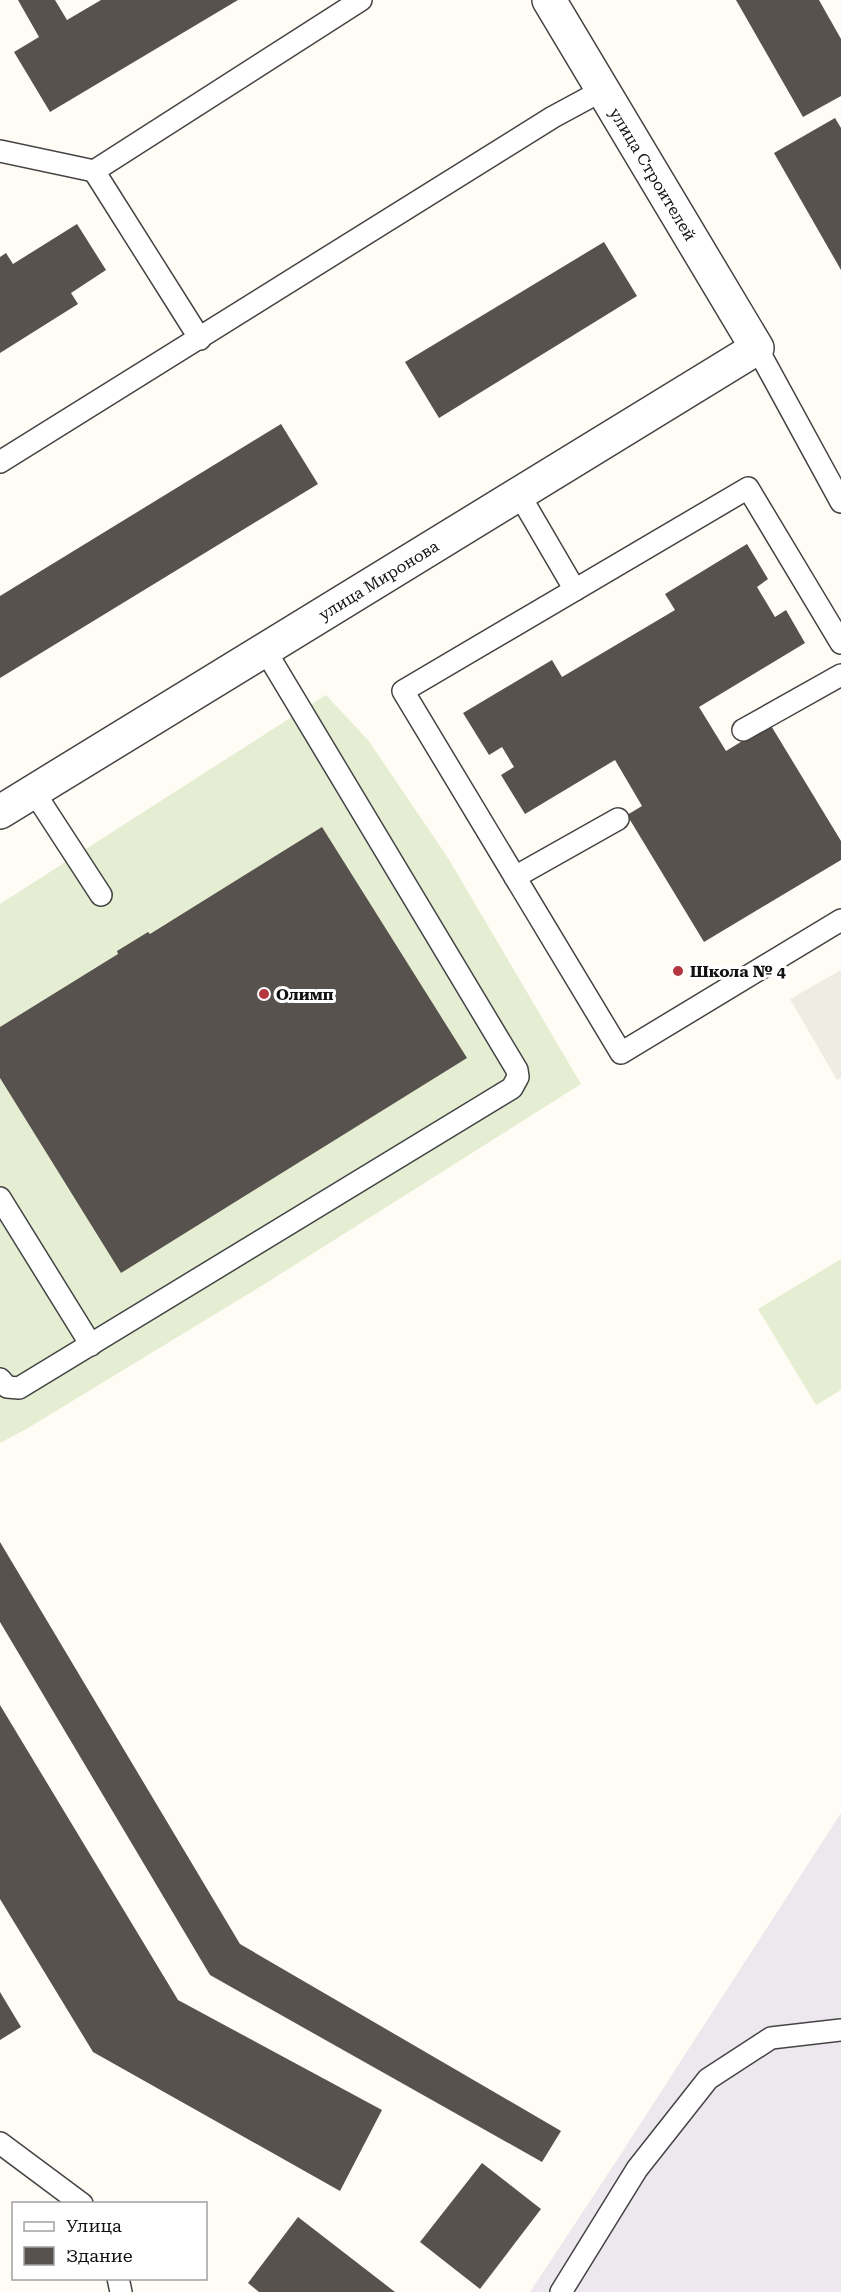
<svg xmlns="http://www.w3.org/2000/svg" width="841" height="2292" viewBox="0 0 841 2292" font-family="'Roboto Serif',serif">
  <style>
    .industrial { fill: #ede7ee }
    .pitch { fill: #e5eed2 }
    .plaza { fill: #efece3 }
    .building { fill: #58524e }
    .lines { fill: none; stroke-linecap: round; stroke-linejoin: round }
    .lane-casing { stroke: #444; stroke-width: 24 }
    .street-casing { stroke: #444; stroke-width: 36 }
    .lane { stroke: #fff; stroke-width: 21 }
    .street { stroke: #fff; stroke-width: 33 }
    .poi-dot { fill: #b4353f; stroke: #fff; stroke-width: 2 }
    .labels { text-anchor: middle; stroke-width: 6; stroke-linejoin: round; paint-order: stroke }
    .street-label { font-size: 16px; fill: #111; stroke: #fff }
    .poi-label { font-size: 16px; font-weight: bold; fill: #111; stroke: #fff; text-anchor: start }
  </style>
  <rect width="100%" height="100%" fill="#fefcf5"/>
  <path class="industrial" d="M841,1813V2292H530L617,2160Z"/>
  <g class="pitch">
    <path d="M326,695L368,740L448,858L581,1084L263,1285L28,1428L0,1443V904Z"/>
    <path d="M841,1259V1390L816,1405L758,1309Z"/>
  </g>
  <path class="plaza" d="M841,970V1078L837,1080L790,999Z"/>
  <g class="building">
    <path d="M18,0H55L67,20L101,0H238L50,112L14,52L39,37Z"/>
    <path d="M736,0H819L841,39V96L803,117Z"/>
    <path d="M835,118L841,128V270L774,153Z"/>
    <path d="M77,224L106,270L71,293L78,304L0,353V257L6,253L13,264Z"/>
    <path d="M604,242L637,296L439,418L405,362Z"/>
    <path d="M281,424L318,484L0,678V596Z"/>
    <path d="M747,544L768,579L757,587L775,617L786,610L805,643L699,707L726,751L770,724L841,841V860L704,942L627,815L642,806L615,760L525,814L501,775L514,767L502,747L489,755L463,713L552,660L562,677L675,610L665,594Z"/>
    <path d="M322,827L467,1058L121,1273L0,1078V1027L118,954L117,951L148,932L150,934Z"/>
    <path d="M0,1542L240,1944L561,2131L542,2162L210,1975L0,1622Z"/>
    <path d="M0,1705L178,2000L382,2110L340,2191L93,2052L0,1899Z"/>
    <path d="M0,1992L21,2027L0,2040Z"/>
    <path d="M482,2163L541,2209L480,2289L420,2242Z"/>
    <path d="M298,2217L395,2292H259L248,2283Z"/>
  </g>
  <g class="lines">
    <defs>
      <g id="lane">
        <path d="M0,151L94,171"/>
        <path d="M200,339L94,171L361,0"/>
        <path d="M757,348L841,502"/>
        <path d="M0,462L553,117L603,90"/>
        <path d="M519,494L575,590"/>
        <path d="M841,643L748,488L403,691L621,1053L841,920"/>
        <path d="M743,730L841,675"/>
        <path d="M34,792L101,895"/>
        <path d="M515,877L618,819"/>
        <path d="M0,1198L91,1345"/>
        <path d="M0,1379L7,1387L19,1388L512,1088L518,1077L517,1070L265,650"/>
        <path d="M0,2143L82,2204"/>
        <path d="M118,2278L121,2292"/>
        <path d="M561,2292L637,2169L708,2079L771,2038L841,2030"/>
      </g>
      <g id="street">
        <path id="s1" d="M0,812L757,348L549,0"/>
      </g>
    </defs>
    <use href="#lane" class="lane-casing"/>
    <use href="#street" class="street-casing"/>
    <use href="#lane" class="lane"/>
    <use href="#street" class="street"/>
  </g>
  <g class="poi-dot">
    <circle cx="678" cy="971" r="6"/>
    <circle cx="264" cy="994" r="6"/>
  </g>
  <g class="labels">
    <g class="street-label">
      <text transform="translate(653 174) rotate(59)" y="6">улица Строителей</text>
      <text dy="6" stroke="none"><textPath href="#s1" startOffset="444">улица Миронова</textPath></text>
    </g>
    <g class="poi-label">
      <text x="690" y="977">Школа № 4</text>
      <text x="276" y="1000">Олимп</text>
    </g>
  </g>
  <rect x="12" y="2202" width="195" height="78" fill="#ffffff" stroke="#a0a0a0" stroke-width="1.5"/>
  <rect x="24" y="2222" width="30" height="9" fill="#ffffff" stroke="#a0a0a0" stroke-width="1.5"/>
  <text x="66" y="2232" font-size="18" fill="#111111">Улица</text>
  <rect x="24" y="2247" width="30" height="18" fill="#58524e" stroke="#a0a0a0" stroke-width="1.5"/>
  <text x="66" y="2262" font-size="18" fill="#111111">Здание</text>
</svg>
